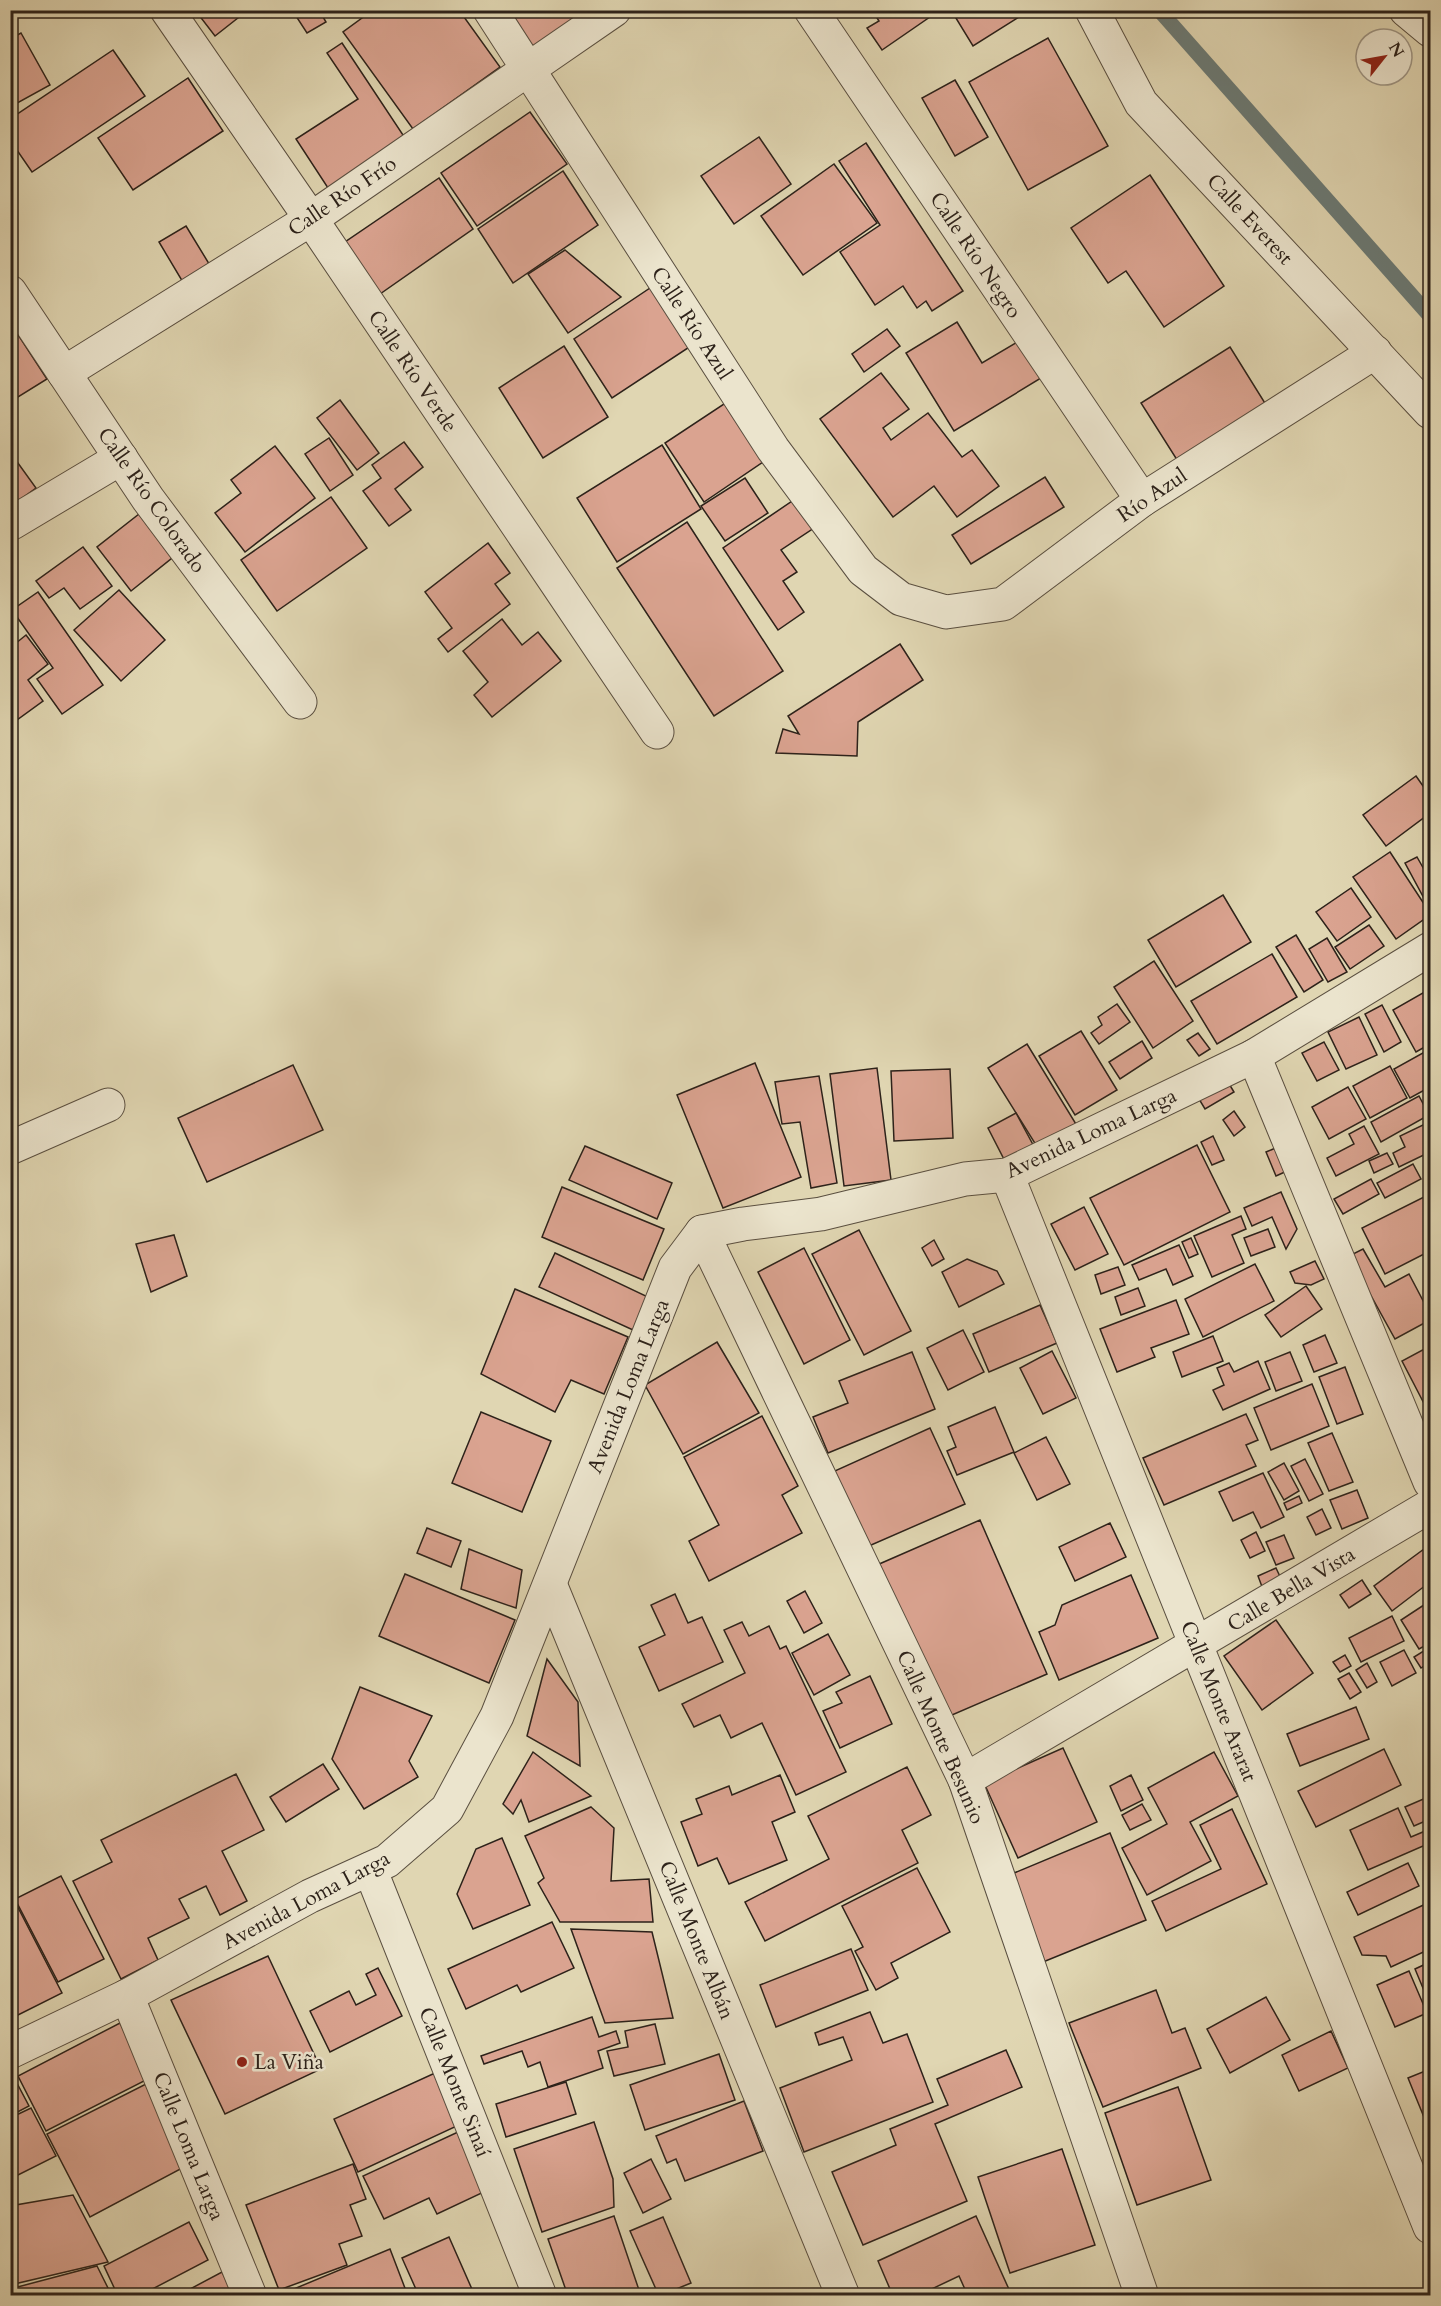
<svg xmlns="http://www.w3.org/2000/svg" width="1441" height="2306" viewBox="0 0 1441 2306" font-family="Cardo,serif">
  <style>
    .lines { fill: none; stroke-linecap: round; stroke-linejoin: round }
    .stream { stroke: #6c7b76; stroke-width: 15 }
    .building { fill: #daa390; stroke: #2d221a; stroke-width: 1.5 }
    .minor-casing { stroke: #5a4f40; stroke-width: 35 }
    .minor { stroke: #ebe4cd; stroke-width: 33 }
    .poi-dot { fill: #8f2418; stroke: #ebe4cd; stroke-width: 2 }
    .labels { text-anchor: middle; stroke-width: 5; stroke-linejoin: round; paint-order: stroke }
    .street-label { font-size: 21px; fill: #2d221a; stroke: #ebe4cd }
    .poi-label { font-size: 21px; fill: #2d221a; stroke: #ebe4cd; text-anchor: start }
  </style>
  <rect width="100%" height="100%" fill="#e0d6b2"/>
  <filter id="stains"><feTurbulence type="fractalNoise" baseFrequency=".00333" numOctaves="4"/><feColorMatrix values="0 0 0 0 .2 0 0 0 0 .09 0 0 0 0 .02 0 0 0 .5 -.17"/></filter>
  <radialGradient id="worn" r=".72"><stop offset=".6" stop-color="#630" stop-opacity="0"/><stop offset="1" stop-color="#630" stop-opacity=".3"/></radialGradient>
  <g class="lines">
    <path class="stream" d="M1159,10L1430,316"/>
  </g>
  <g class="building">
    <path d="M195,10H248L215,36Z"/>
    <path d="M299,10H319L326,22L307,33L294,13Z"/>
    <path d="M373,10H459L500,67L413,129L343,32Z"/>
    <path d="M499,10H590L528,53Z"/>
    <path d="M872,10H940L882,50L867,28L879,21Z"/>
    <path d="M951,10H1030L973,46Z"/>
    <path d="M21,33L50,85L10,107V39Z"/>
    <path d="M1048,38L1108,146L1028,190L969,82Z"/>
    <path d="M342,43L405,138L328,188L296,139L358,99L327,53Z"/>
    <path d="M113,50L145,96L32,172L10,140V119Z"/>
    <path d="M188,78L223,131L133,190L98,138Z"/>
    <path d="M955,80L988,137L955,156L922,98Z"/>
    <path d="M530,112L567,164L477,226L441,173Z"/>
    <path d="M759,137L791,184L734,224L701,176Z"/>
    <path d="M866,143L963,291L932,311L926,301L917,308L903,286L875,305L840,252L880,225L839,161Z"/>
    <path d="M834,164L877,223L803,275L761,216Z"/>
    <path d="M563,171L598,225L513,283L478,229Z"/>
    <path d="M1150,175L1224,286L1164,327L1126,271L1108,283L1071,228Z"/>
    <path d="M439,178L473,229L380,294L345,242Z"/>
    <path d="M186,226L211,267L184,284L159,242Z"/>
    <path d="M565,250L621,297L568,333L528,274Z"/>
    <path d="M659,282L697,342L612,398L574,339Z"/>
    <path d="M957,322L982,363L1019,341L1041,378L954,431L906,353Z"/>
    <path d="M887,329L900,346L864,372L852,354Z"/>
    <path d="M17,333L47,379L10,402V337Z"/>
    <path d="M564,346L608,417L543,458L499,388Z"/>
    <path d="M1230,347L1268,408L1179,463L1141,403Z"/>
    <path d="M881,373L909,409L883,428L891,440L928,413L962,457L972,450L999,486L957,517L934,486L893,517L820,419Z"/>
    <path d="M736,396L775,454L704,502L665,443Z"/>
    <path d="M340,400L379,453L357,470L317,418Z"/>
    <path d="M329,438L353,475L330,491L305,454Z"/>
    <path d="M404,442L423,467L395,489L411,510L389,526L363,491L381,478L372,465Z"/>
    <path d="M662,445L701,509L617,562L577,498Z"/>
    <path d="M275,446L315,498L245,552L215,513L241,493L231,480Z"/>
    <path d="M10,452L36,488L10,507Z"/>
    <path d="M1045,477L1064,507L971,564L952,535Z"/>
    <path d="M745,478L768,513L725,541L701,506Z"/>
    <path d="M801,495L820,524L781,550L797,572L783,581L804,612L778,630L723,548Z"/>
    <path d="M331,497L367,548L277,611L241,560Z"/>
    <path d="M139,514L172,558L131,591L97,547Z"/>
    <path d="M687,522L783,671L714,716L617,568Z"/>
    <path d="M488,543L510,573L495,584L510,604L448,652L438,639L452,628L425,592Z"/>
    <path d="M83,547L112,586L80,609L64,588L49,598L36,581Z"/>
    <path d="M119,590L165,640L121,681L74,630Z"/>
    <path d="M38,592L103,685L62,714L37,679L53,668L12,610Z"/>
    <path d="M502,619L522,645L538,632L561,661L492,717L474,695L488,682L463,651Z"/>
    <path d="M26,635L48,664L28,680L43,701L10,725V648Z"/>
    <path d="M900,644L923,680L858,722L857,756L776,753L783,729L799,734L788,716Z"/>
    <path d="M1416,776L1430,796V813L1386,846L1363,815Z"/>
    <path d="M1390,852L1430,913V915L1396,939L1353,877Z"/>
    <path d="M1417,857L1430,880V900L1426,902L1405,863Z"/>
    <path d="M1351,888L1371,917L1337,941L1316,912Z"/>
    <path d="M1223,895L1251,942L1176,987L1148,940Z"/>
    <path d="M1369,925L1384,946L1350,969L1335,947Z"/>
    <path d="M1296,935L1323,980L1304,992L1276,947Z"/>
    <path d="M1327,938L1347,972L1328,982L1309,949Z"/>
    <path d="M1272,954L1297,997L1217,1044L1191,1001Z"/>
    <path d="M1154,961L1193,1021L1153,1048L1114,987Z"/>
    <path d="M1428,990L1430,995V1044L1416,1052L1393,1010Z"/>
    <path d="M1117,1004L1130,1022L1099,1044L1091,1033L1102,1025L1098,1017Z"/>
    <path d="M1382,1005L1401,1042L1384,1052L1365,1014Z"/>
    <path d="M1359,1017L1377,1055L1346,1069L1328,1032Z"/>
    <path d="M1081,1031L1117,1090L1075,1115L1039,1056Z"/>
    <path d="M1198,1033L1210,1049L1199,1056L1187,1040Z"/>
    <path d="M1142,1041L1152,1058L1120,1079L1109,1062Z"/>
    <path d="M1324,1042L1339,1070L1317,1081L1302,1053Z"/>
    <path d="M1027,1044L1079,1129L1041,1153L988,1068Z"/>
    <path d="M1430,1049V1087L1410,1098L1394,1069Z"/>
    <path d="M755,1063L801,1177L723,1208L677,1095Z"/>
    <path d="M293,1065L323,1130L207,1182L178,1118Z"/>
    <path d="M1390,1066L1407,1098L1370,1118L1353,1086Z"/>
    <path d="M877,1068L891,1180L844,1186L830,1074Z"/>
    <path d="M950,1069L953,1138L894,1141L891,1071Z"/>
    <path d="M819,1076L837,1183L811,1188L800,1122L782,1124L775,1082Z"/>
    <path d="M1225,1077L1234,1092L1205,1109L1196,1094Z"/>
    <path d="M1348,1087L1366,1119L1329,1139L1312,1107Z"/>
    <path d="M1419,1096L1429,1115L1381,1142L1371,1122Z"/>
    <path d="M1234,1111L1245,1127L1234,1136L1223,1120Z"/>
    <path d="M1016,1113L1038,1154L1009,1169L988,1128Z"/>
    <path d="M1425,1124L1430,1136V1152L1399,1167L1393,1153L1405,1147L1400,1136Z"/>
    <path d="M1364,1126L1379,1154L1336,1176L1327,1158L1354,1144L1349,1134Z"/>
    <path d="M1213,1136L1224,1160L1212,1165L1201,1142Z"/>
    <path d="M1197,1145L1230,1212L1124,1265L1090,1198Z"/>
    <path d="M585,1146L672,1183L657,1219L569,1180Z"/>
    <path d="M1278,1147L1287,1171L1276,1176L1266,1152Z"/>
    <path d="M1387,1153L1393,1164L1374,1173L1369,1161Z"/>
    <path d="M1413,1164L1421,1179L1385,1198L1377,1183Z"/>
    <path d="M1371,1179L1379,1194L1343,1214L1334,1199Z"/>
    <path d="M562,1187L664,1229L643,1280L542,1237Z"/>
    <path d="M1281,1192L1297,1229L1286,1249L1272,1217L1252,1226L1244,1208Z"/>
    <path d="M1430,1194V1251L1385,1274L1362,1228Z"/>
    <path d="M1084,1207L1108,1254L1075,1270L1051,1224Z"/>
    <path d="M1241,1216L1246,1229L1232,1235L1244,1263L1212,1277L1194,1236Z"/>
    <path d="M1268,1229L1275,1247L1251,1256L1244,1238Z"/>
    <path d="M859,1230L911,1331L864,1355L812,1254Z"/>
    <path d="M174,1235L187,1276L151,1292L136,1244Z"/>
    <path d="M1191,1238L1198,1254L1189,1258L1182,1242Z"/>
    <path d="M934,1240L944,1259L932,1266L922,1248Z"/>
    <path d="M1179,1245L1193,1276L1173,1285L1166,1269L1139,1280L1132,1265Z"/>
    <path d="M804,1248L850,1340L804,1364L758,1272Z"/>
    <path d="M1363,1249L1385,1287L1409,1274L1430,1314V1320L1395,1339L1349,1256Z"/>
    <path d="M555,1253L648,1297L633,1330L539,1287Z"/>
    <path d="M967,1259L997,1271L1004,1284L959,1307L942,1272Z"/>
    <path d="M1315,1261L1324,1279L1311,1285L1295,1283L1290,1272Z"/>
    <path d="M1255,1264L1274,1301L1203,1337L1185,1299Z"/>
    <path d="M1118,1267L1125,1285L1101,1294L1095,1275Z"/>
    <path d="M1306,1286L1322,1309L1281,1337L1265,1315Z"/>
    <path d="M1138,1288L1145,1306L1121,1315L1115,1297Z"/>
    <path d="M515,1289L628,1337L604,1394L571,1380L555,1412L481,1374Z"/>
    <path d="M1176,1300L1189,1334L1151,1348L1155,1357L1117,1372L1100,1329Z"/>
    <path d="M1040,1305L1057,1343L989,1372L973,1334Z"/>
    <path d="M963,1330L984,1372L948,1390L927,1348Z"/>
    <path d="M1325,1335L1337,1363L1314,1372L1303,1345Z"/>
    <path d="M1213,1336L1223,1361L1182,1377L1173,1352Z"/>
    <path d="M717,1342L759,1413L683,1454L645,1385Z"/>
    <path d="M1430,1346V1415L1402,1361Z"/>
    <path d="M1052,1351L1076,1398L1043,1414L1020,1368Z"/>
    <path d="M912,1352L935,1409L828,1453L813,1417L848,1403L839,1381Z"/>
    <path d="M1290,1352L1302,1381L1276,1391L1265,1362Z"/>
    <path d="M1258,1361L1270,1389L1223,1410L1213,1390L1224,1385L1217,1368L1229,1363L1234,1372Z"/>
    <path d="M1345,1367L1363,1414L1337,1424L1319,1377Z"/>
    <path d="M1312,1384L1329,1426L1271,1450L1254,1408Z"/>
    <path d="M995,1407L1014,1452L957,1475L947,1451L956,1447L948,1427Z"/>
    <path d="M481,1412L551,1441L522,1512L452,1483Z"/>
    <path d="M1246,1414L1258,1440L1246,1445L1256,1466L1164,1505L1143,1458Z"/>
    <path d="M762,1416L798,1486L782,1495L802,1533L709,1581L689,1541L719,1525L684,1457Z"/>
    <path d="M930,1428L965,1504L862,1549L828,1474Z"/>
    <path d="M1332,1433L1353,1482L1329,1491L1308,1443Z"/>
    <path d="M1046,1437L1070,1484L1037,1500L1014,1453Z"/>
    <path d="M1305,1459L1323,1494L1309,1501L1291,1466Z"/>
    <path d="M1284,1463L1299,1491L1284,1500L1268,1472Z"/>
    <path d="M1263,1473L1284,1517L1261,1528L1253,1512L1233,1521L1219,1492Z"/>
    <path d="M1357,1490L1368,1518L1342,1529L1330,1500Z"/>
    <path d="M1299,1496L1302,1503L1287,1510L1284,1503Z"/>
    <path d="M1322,1509L1331,1528L1316,1535L1307,1517Z"/>
    <path d="M980,1520L1047,1674L945,1718L877,1565Z"/>
    <path d="M1110,1523L1126,1557L1075,1581L1059,1547Z"/>
    <path d="M427,1528L461,1541L451,1567L417,1553Z"/>
    <path d="M1256,1532L1265,1551L1250,1558L1241,1540Z"/>
    <path d="M1284,1535L1294,1558L1276,1565L1266,1542Z"/>
    <path d="M469,1549L522,1570L516,1608L461,1589Z"/>
    <path d="M1424,1549L1430,1557V1563L1425,1567L1430,1574V1582L1392,1611L1374,1586Z"/>
    <path d="M1276,1568L1283,1583L1264,1592L1258,1576Z"/>
    <path d="M405,1574L515,1620L489,1683L379,1636Z"/>
    <path d="M1131,1575L1158,1638L1059,1680L1039,1632L1055,1625L1062,1605Z"/>
    <path d="M1362,1580L1371,1594L1349,1608L1340,1595Z"/>
    <path d="M805,1591L822,1623L804,1633L787,1601Z"/>
    <path d="M675,1594L688,1623L702,1617L723,1662L659,1691L639,1647L665,1635L651,1605Z"/>
    <path d="M1430,1601V1643L1419,1649L1401,1620Z"/>
    <path d="M1392,1616L1404,1641L1361,1662L1349,1638Z"/>
    <path d="M1276,1620L1313,1673L1262,1710L1224,1656Z"/>
    <path d="M742,1622L749,1636L769,1626L780,1649L786,1646L846,1772L796,1795L762,1723L731,1738L720,1715L694,1727L682,1704L745,1673L724,1630Z"/>
    <path d="M828,1634L850,1675L814,1695L792,1653Z"/>
    <path d="M1430,1647V1662L1421,1668L1414,1657Z"/>
    <path d="M1404,1650L1416,1673L1392,1686L1380,1662Z"/>
    <path d="M1345,1655L1351,1666L1340,1672L1333,1662Z"/>
    <path d="M547,1659L578,1702L580,1766L527,1736Z"/>
    <path d="M1367,1663L1377,1682L1367,1688L1356,1670Z"/>
    <path d="M1349,1673L1361,1692L1350,1699L1338,1679Z"/>
    <path d="M870,1676L892,1724L840,1748L823,1711L842,1703L836,1692Z"/>
    <path d="M360,1687L432,1716L409,1761L418,1777L364,1809L332,1759Z"/>
    <path d="M1356,1707L1369,1739L1300,1766L1287,1734Z"/>
    <path d="M1063,1748L1097,1822L1018,1858L984,1783Z"/>
    <path d="M1384,1749L1401,1785L1316,1827L1298,1791Z"/>
    <path d="M533,1752L591,1796L529,1822L521,1800L513,1814L503,1804Z"/>
    <path d="M1214,1752L1238,1796L1190,1822L1211,1861L1147,1895L1122,1848L1167,1824L1148,1788Z"/>
    <path d="M323,1764L339,1789L286,1822L270,1797Z"/>
    <path d="M907,1767L931,1815L902,1830L918,1863L765,1941L745,1902L829,1859L808,1816Z"/>
    <path d="M236,1774L264,1830L222,1851L247,1901L220,1915L206,1886L179,1899L189,1918L148,1938L158,1960L121,1979L73,1881L112,1862L101,1840Z"/>
    <path d="M780,1775L795,1812L772,1822L787,1860L729,1884L717,1858L698,1866L681,1822L702,1814L696,1799L729,1786L732,1795Z"/>
    <path d="M1131,1775L1143,1800L1121,1811L1110,1786Z"/>
    <path d="M1428,1797L1430,1804V1819L1414,1826L1405,1807Z"/>
    <path d="M1142,1804L1151,1820L1130,1830L1122,1815Z"/>
    <path d="M591,1807L614,1828L611,1881L649,1879L653,1922H560L538,1883L544,1878L525,1836Z"/>
    <path d="M1398,1808L1411,1837L1430,1829V1843L1368,1870L1350,1830Z"/>
    <path d="M1232,1809L1267,1884L1166,1931L1152,1901L1221,1869L1200,1825Z"/>
    <path d="M1110,1833L1146,1920L1043,1962L1007,1876Z"/>
    <path d="M502,1838L530,1905L473,1929L457,1894L476,1849Z"/>
    <path d="M1408,1863L1419,1886L1358,1915L1347,1892Z"/>
    <path d="M917,1868L950,1932L891,1963L898,1978L876,1990L855,1951L863,1947L842,1906Z"/>
    <path d="M61,1876L104,1959L58,1982L15,1899Z"/>
    <path d="M10,1892L62,1993L10,2019Z"/>
    <path d="M1430,1902V1949L1391,1967L1386,1956L1362,1955L1354,1937Z"/>
    <path d="M552,1922L574,1968L521,1992L517,1985L466,2009L448,1969Z"/>
    <path d="M571,1929L652,1932L673,2018L605,2023Z"/>
    <path d="M851,1949L868,1990L776,2027L760,1985Z"/>
    <path d="M268,1956L321,2069L225,2114L171,2000Z"/>
    <path d="M1430,1962V2005L1415,1969Z"/>
    <path d="M378,1968L402,2016L330,2052L310,2011L349,1991L356,2005L376,1995L366,1974Z"/>
    <path d="M1409,1971L1427,2013L1395,2027L1377,1985Z"/>
    <path d="M1156,1990L1172,2033L1185,2028L1201,2068L1103,2107L1069,2023Z"/>
    <path d="M1266,1997L1290,2040L1230,2073L1207,2029Z"/>
    <path d="M870,2012L883,2043L907,2034L933,2102L804,2152L780,2088L852,2060L843,2037L819,2045L815,2033Z"/>
    <path d="M592,2017L599,2037L616,2031L620,2043L598,2051L603,2068L548,2087L540,2062L528,2067L522,2051L484,2064L481,2056Z"/>
    <path d="M120,2023L148,2079L46,2131L18,2076Z"/>
    <path d="M655,2024L665,2064L614,2076L607,2051L628,2047L625,2031Z"/>
    <path d="M1331,2031L1348,2068L1299,2091L1282,2055Z"/>
    <path d="M1006,2050L1022,2087L935,2124L967,2201L863,2245L832,2172L896,2145L890,2129L948,2105L937,2079Z"/>
    <path d="M719,2054L735,2100L645,2130L630,2085Z"/>
    <path d="M1430,2069V2132L1408,2078Z"/>
    <path d="M10,2070L29,2106L10,2116Z"/>
    <path d="M435,2073L459,2125L358,2172L334,2119Z"/>
    <path d="M566,2082L576,2114L506,2137L496,2104Z"/>
    <path d="M146,2084L188,2165L90,2217L47,2134Z"/>
    <path d="M1178,2087L1211,2180L1137,2205L1105,2113Z"/>
    <path d="M744,2101L763,2151L685,2181L676,2159L667,2163L656,2136Z"/>
    <path d="M31,2108L56,2156L10,2179V2118Z"/>
    <path d="M594,2122L613,2179L614,2207L542,2232L514,2149Z"/>
    <path d="M458,2132L486,2191L437,2214L429,2198L384,2219L363,2176Z"/>
    <path d="M1062,2149L1095,2245L1010,2273L978,2177Z"/>
    <path d="M651,2159L671,2199L643,2213L624,2173Z"/>
    <path d="M353,2164L366,2199L350,2205L362,2236L339,2244L347,2265L279,2290L246,2205Z"/>
    <path d="M73,2195L108,2262L10,2285V2206Z"/>
    <path d="M614,2216L641,2296H568L548,2239Z"/>
    <path d="M976,2216L1012,2296H968L959,2276L917,2296H893L878,2261Z"/>
    <path d="M663,2217L691,2283L659,2296L630,2231Z"/>
    <path d="M189,2222L208,2260L139,2296H118L104,2266Z"/>
    <path d="M449,2237L475,2296H419L402,2258Z"/>
    <path d="M390,2249L408,2296H277Z"/>
    <path d="M97,2266L112,2296H10V2289Z"/>
    <path d="M222,2272L234,2296H177Z"/>
  </g>
  <g class="lines">
    <defs>
      <g id="minor">
        <path d="M167,10L311,219L657,732"/>
        <path d="M490,10L773,449L863,570L901,599L946,612L1003,604L1142,500L1375,352"/>
        <path d="M811,10L1142,500"/>
        <path d="M1092,10L1141,103L1430,412"/>
        <path d="M1406,10L1430,30"/>
        <path d="M10,292L148,499L300,702"/>
        <path d="M64,373L311,219L614,10"/>
        <path d="M12,523L121,458"/>
        <path d="M1254,1056L1430,1482"/>
        <path d="M10,1148L108,1105"/>
        <path d="M1007,1175L1430,2227"/>
        <path d="M702,1232L965,1780L1142,2296"/>
        <path d="M550,1584L843,2296"/>
        <path d="M965,1780L1430,1506"/>
        <path d="M370,1869L540,2296"/>
        <path d="M127,1996L250,2296"/>
        <path d="M10,2052L127,1996L310,1896L387,1861L447,1809L497,1716L675,1268L702,1232L743,1224L821,1214L965,1179L1007,1175L1254,1056L1430,949"/>
      </g>
    </defs>
    <use href="#minor" class="minor-casing"/>
    <use href="#minor" class="minor"/>
  </g>
  <circle class="poi-dot" cx="242" cy="2062" r="6"/>
  <g class="labels">
    <g class="street-label">
      <text transform="translate(342 196) rotate(-34)" y="7">Calle Río Frío</text>
      <text transform="translate(1250 219) rotate(47)" y="7">Calle Everest</text>
      <text transform="translate(976 255) rotate(56)" y="7">Calle Río Negro</text>
      <text transform="translate(692 323) rotate(57)" y="7">Calle Río Azul</text>
      <text transform="translate(413 371) rotate(56)" y="7">Calle Río Verde</text>
      <text transform="translate(1152 495) rotate(-34)" y="7">Río Azul</text>
      <text transform="translate(152 500) rotate(55)" y="7">Calle Río Colorado</text>
      <text transform="translate(1091 1133) rotate(-25)" y="7">Avenida Loma Larga</text>
      <text transform="translate(628 1386) rotate(-68)" y="7">Avenida Loma Larga</text>
      <text transform="translate(1291 1589) rotate(-31)" y="7">Calle Bella Vista</text>
      <text transform="translate(1219 1701) rotate(68)" y="7">Calle Monte Ararat</text>
      <text transform="translate(941 1737) rotate(66)" y="7">Calle Monte Besunio</text>
      <text transform="translate(306 1900) rotate(-28)" y="7">Avenida Loma Larga</text>
      <text transform="translate(697 1940) rotate(68)" y="7">Calle Monte Albán</text>
      <text transform="translate(455 2082) rotate(68)" y="7">Calle Monte Sinaí</text>
      <text transform="translate(189 2146) rotate(68)" y="7">Calle Loma Larga</text>
    </g>
    <g class="poi-label">
      <text x="254" y="2069">La Viña</text>
    </g>
  </g>
  <rect width="1441" height="2306" fill="none" stroke="#e0d6b2" stroke-width="36"/>
  <rect x="12" y="12" width="1417" height="2282" fill="none" stroke="#2d221a" stroke-width="3"/>
  <rect x="18" y="18" width="1405" height="2270" fill="none" stroke="#2d221a" stroke-width="1.5"/>
  <g transform="translate(1384 57) rotate(59)"><circle r="28" fill="#ebe4cd" stroke="#9f9685" stroke-width="1.5"/>
  <path d="M0-4.5L10 22L0 15L-10 22Z" fill="#8f2418"/>
  <text y="-9" font-size="16" font-weight="bold" text-anchor="middle" fill="#2d221a">N</text>
  </g>
  <rect width="100%" height="100%" filter="url(#stains)"/>
  <rect width="100%" height="100%" fill="url(#worn)"/>
</svg>
